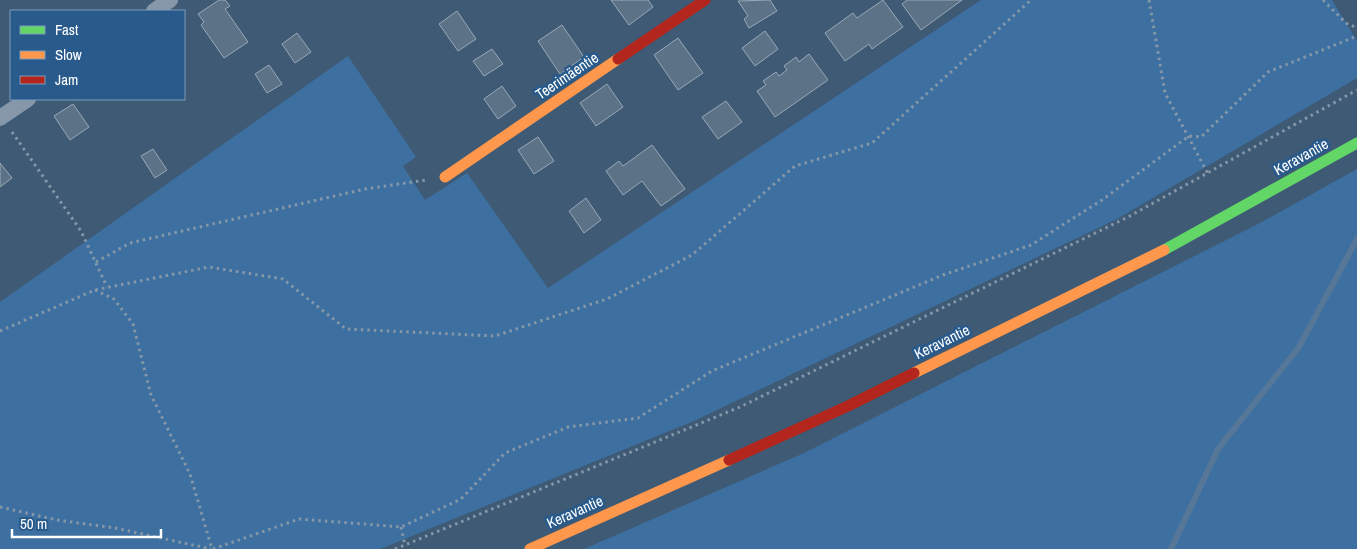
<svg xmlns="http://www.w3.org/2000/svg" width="1357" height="549" viewBox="0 0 1357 549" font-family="'Archivo Narrow',sans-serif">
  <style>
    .green { fill: #3d70a0 }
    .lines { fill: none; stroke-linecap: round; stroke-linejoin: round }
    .stream { stroke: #577798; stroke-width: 6 }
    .building { fill: #5c7286; stroke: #99a9b8 }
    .path { stroke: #8597a9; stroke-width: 3; stroke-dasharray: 2.5 4; stroke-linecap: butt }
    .street { stroke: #8597a9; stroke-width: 16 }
    .fast { stroke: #63d668; stroke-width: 11 }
    .slow { stroke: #ff974d; stroke-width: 11 }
    .jam { stroke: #b3261e; stroke-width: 11 }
    .labels { text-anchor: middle; stroke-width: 5; stroke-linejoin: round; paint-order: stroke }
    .street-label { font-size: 15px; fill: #fff; stroke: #285a8b }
  </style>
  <rect width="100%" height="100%" fill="#3e5a75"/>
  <g class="green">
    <path d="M981,0H1332L1357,41V78L1117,219L694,421L380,549H0V302L348,56L416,157L403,166L425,200L467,173L548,288Z"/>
    <path d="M1357,169V549H584L804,453L1260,223Z"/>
  </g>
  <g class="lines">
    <path class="stream" d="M1171,549L1218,449L1299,347L1357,239"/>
  </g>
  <g class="building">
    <path d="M219,0H225L230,6L225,9L248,42L224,58L201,25L204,22L198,14Z"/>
    <path d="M611,0H648L653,7L629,25Z"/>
    <path d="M770,0L777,11L749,28L744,19L748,16L738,1Z"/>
    <path d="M883,0L903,27L872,49L869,44L845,61L825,33L853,13L857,18Z"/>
    <path d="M907,0H962L921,30L902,4Z"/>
    <path d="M457,11L476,39L458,51L439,24Z"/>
    <path d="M562,25L584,57L560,74L538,41Z"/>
    <path d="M765,31L778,49L755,66L742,48Z"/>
    <path d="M297,33L311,52L295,63L282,44Z"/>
    <path d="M678,38L703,73L678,90L654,55Z"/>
    <path d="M492,49L503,64L484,76L473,61Z"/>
    <path d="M809,54L828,80L775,117L757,91L766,85L763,81L776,72L779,76L787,70L784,66L796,57L799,62Z"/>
    <path d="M269,65L282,84L267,93L255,74Z"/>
    <path d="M607,84L623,107L596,126L580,103Z"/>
    <path d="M502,86L516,106L498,119L484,99Z"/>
    <path d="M726,101L742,122L718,139L702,117Z"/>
    <path d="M73,104L89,127L70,140L54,116Z"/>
    <path d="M538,137L554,161L534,174L518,150Z"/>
    <path d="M652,145L685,189L661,206L642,181L623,195L606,171L619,161L623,166Z"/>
    <path d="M153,149L167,170L155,178L141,156Z"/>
    <path d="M0,163L12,178L0,187Z"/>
    <path d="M586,198L601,220L584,233L569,211Z"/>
  </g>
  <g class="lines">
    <g class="path">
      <path d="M1149,0L1165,93L1208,174"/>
      <path d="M1323,0L1346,23L1357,28"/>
      <path d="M12,132L81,231L107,287"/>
      <path d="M96,262L130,243L365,189L426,180"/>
      <path d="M95,290L114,299L133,324L151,395L190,474L212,549"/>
      <path d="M0,331L95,290L209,267L283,279L346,329L495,336L607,299L692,255L795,166L872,143L1031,0"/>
      <path d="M0,507L57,520L115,528L211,549"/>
      <path d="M401,527L405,545"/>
      <path d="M213,549L299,519L401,527L461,499L505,453L568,427L638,418L712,371L943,275L1031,245L1102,200L1189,136L1201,137L1268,72L1357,36"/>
      <path d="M395,549L740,407L1128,217L1357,90"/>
    </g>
    <g class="street">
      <path d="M154,11L170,0"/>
      <path d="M0,118L28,99"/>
    </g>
    <path class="fast" d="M1164,250L1357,143"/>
    <g class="slow">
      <path d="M445,177L618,59"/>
      <path d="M914,373L1164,250"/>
      <path d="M530,549L729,460"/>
    </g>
    <g class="jam">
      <path d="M618,59L705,0"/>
      <path d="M729,460L848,406L914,373"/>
    </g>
  </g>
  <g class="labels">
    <g class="street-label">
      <text transform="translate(567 76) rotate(-34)" y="5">Teerimäentie</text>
      <text transform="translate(1301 157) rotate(-29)" y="5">Keravantie</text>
      <text transform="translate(942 342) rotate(-26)" y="5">Keravantie</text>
      <text transform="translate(575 512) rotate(-24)" y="5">Keravantie</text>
    </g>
  </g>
  <rect x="10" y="10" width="175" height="90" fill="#285a8b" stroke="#7e9cb9"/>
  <rect x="20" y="26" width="25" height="8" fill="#63d668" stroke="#7e9cb9"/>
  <text x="55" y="35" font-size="15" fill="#ffffff">Fast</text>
  <rect x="20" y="51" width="25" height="8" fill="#ff974d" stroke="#7e9cb9"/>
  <text x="55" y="60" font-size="15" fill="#ffffff">Slow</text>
  <rect x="20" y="76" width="25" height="8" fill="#b3261e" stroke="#7e9cb9"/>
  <text x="55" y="85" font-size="15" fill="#ffffff">Jam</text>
  <path d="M12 529v8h149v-8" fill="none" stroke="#ffffff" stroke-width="2.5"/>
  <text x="20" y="529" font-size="15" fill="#ffffff" stroke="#285a8b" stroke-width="4" paint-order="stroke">50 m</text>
</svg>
